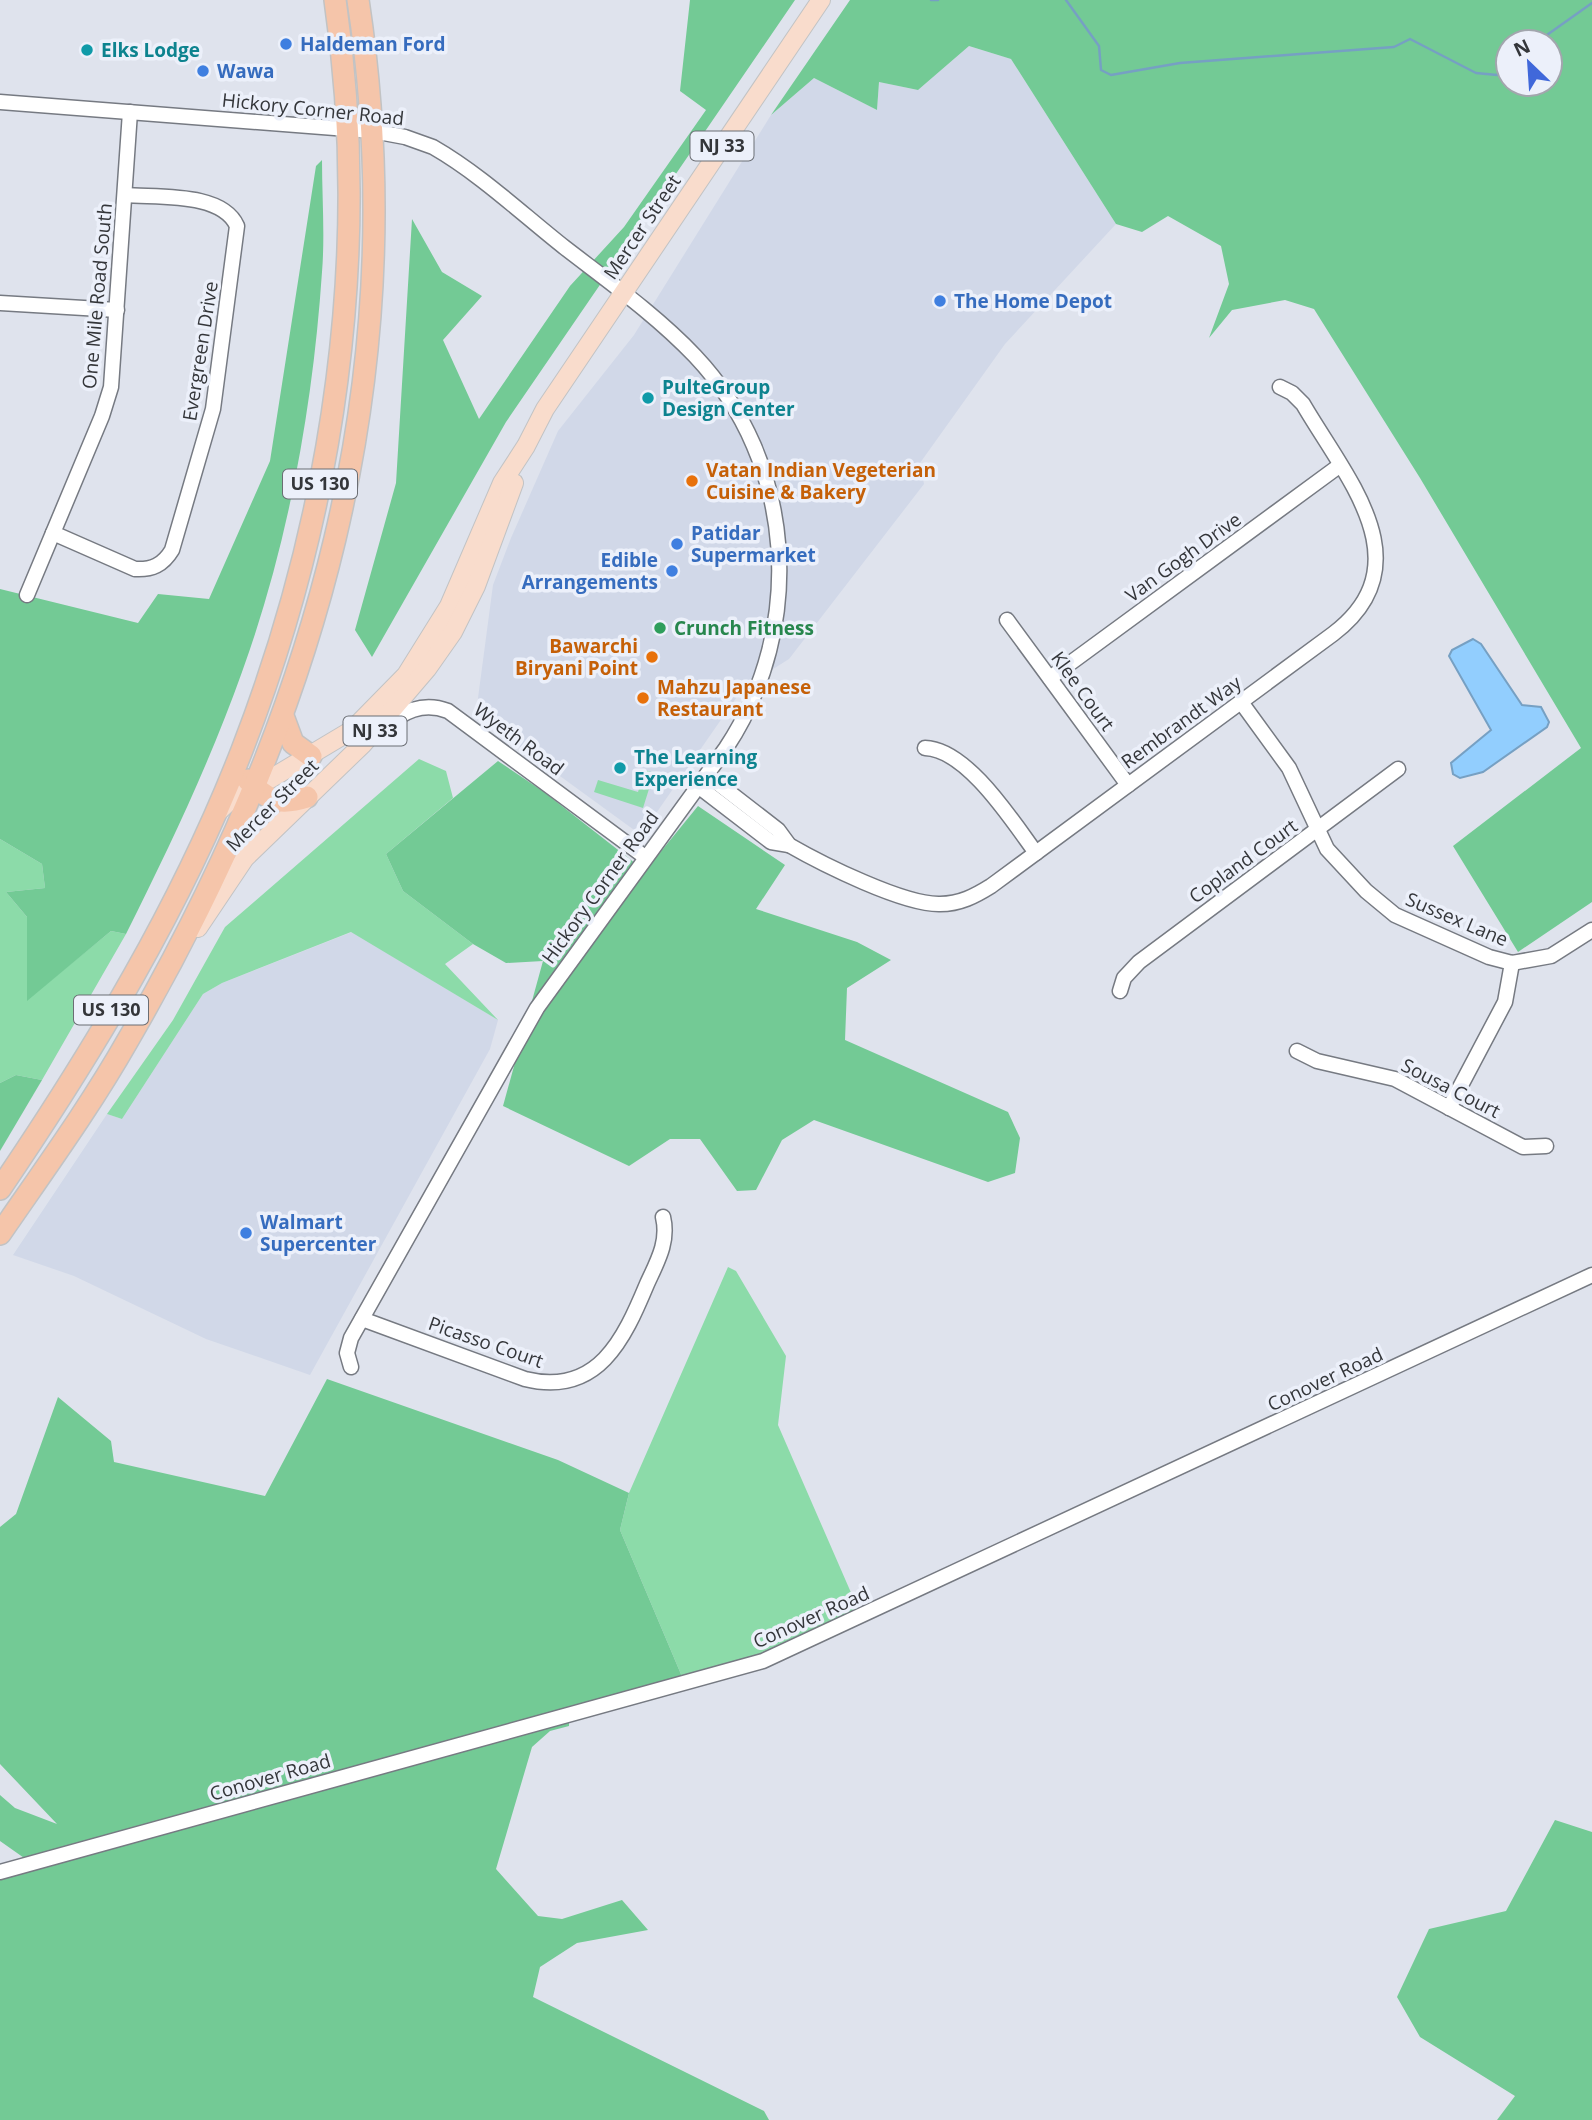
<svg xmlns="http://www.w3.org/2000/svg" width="1592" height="2120" viewBox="0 0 1592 2120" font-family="'Open Sans',sans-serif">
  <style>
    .built { fill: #d1d8e8 }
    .green { fill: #8cdba9 }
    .forest { fill: #73ca95; fill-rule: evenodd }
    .water { fill: #92cefe; stroke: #76a0c3; stroke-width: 2 }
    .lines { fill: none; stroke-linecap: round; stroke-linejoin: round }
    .stream { stroke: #76a0c3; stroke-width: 2.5 }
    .minor-casing { stroke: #767a82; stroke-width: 17 }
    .major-casing { stroke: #c2c3c4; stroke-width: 20 }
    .highway-casing { stroke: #c2c3c4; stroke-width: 24 }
    .minor { stroke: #fff; stroke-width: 14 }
    .major { stroke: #f9dccc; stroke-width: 18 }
    .highway { stroke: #f5c5aa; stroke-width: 21 }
    .shop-dot { fill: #3f7fe0; stroke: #ecf0fa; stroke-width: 2.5 }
    .culture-dot { fill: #0f9aa8; stroke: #ecf0fa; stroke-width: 2.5 }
    .food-dot { fill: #e8710a; stroke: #ecf0fa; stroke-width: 2.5 }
    .leisure-dot { fill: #2e9e5b; stroke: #ecf0fa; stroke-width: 2.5 }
    .labels { text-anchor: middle; stroke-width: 7; stroke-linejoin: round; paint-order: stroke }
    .shield { fill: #ecf0fa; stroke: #6b6e74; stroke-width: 2 }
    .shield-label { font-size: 18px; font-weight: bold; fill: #34363a }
    .shop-label { font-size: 19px; font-weight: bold; fill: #366cbe; stroke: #ecf0fa; text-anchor: start }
    .culture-label { font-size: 19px; font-weight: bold; fill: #0d838f; stroke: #ecf0fa; text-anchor: start }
    .street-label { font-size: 19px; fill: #34363a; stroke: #ecf0fa }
    .food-label { font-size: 19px; font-weight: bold; fill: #c56008; stroke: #ecf0fa; text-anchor: start }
    .leisure-label { font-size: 19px; font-weight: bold; fill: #27864d; stroke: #ecf0fa; text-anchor: start }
  </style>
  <rect width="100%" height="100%" fill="#dfe3ed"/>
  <g class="built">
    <path d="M969,46L1011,59L1116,224L1005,344L920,463L924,484L789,659L743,688L641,835L483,720L478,698L493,585L511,538L558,431L634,335L771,115L814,78L877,110L879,82L918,90Z"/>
    <path d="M352,932L498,1020L490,1049L310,1375L206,1339L74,1276L13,1255L107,1114L122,1119L203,994L222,983Z"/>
  </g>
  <g class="green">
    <path d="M419,759L446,771L453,798L386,854L403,891L473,944L445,964L498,1020L351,932L222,983L203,994L122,1119L107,1114L173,1020L225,927Z"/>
    <path d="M645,770L654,773L643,808L594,792L598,780L638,792Z"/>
    <path d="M0,839L42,864L45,888L6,892L27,917V1000L111,931L126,934L42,1080L16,1075L0,1083Z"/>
    <path d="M728,1267L736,1271L786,1356L778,1425L859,1611L750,1660L683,1679L620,1530L629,1493Z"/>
  </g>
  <g class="forest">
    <path d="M690,0H795L506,422L372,657L355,630L396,483L412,219L442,272L482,296L443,340L479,419L570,286L624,227L706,110L680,91Z"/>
    <path d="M850,0H1592V902L1518,952L1453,846L1581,748L1420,478L1314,309L1285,300L1232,310L1209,338L1229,284L1221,246L1168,216L1142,232L1116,224L1011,59L969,46L918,90L879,82L877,110L814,78L771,115ZM1508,42H1550V84H1508Z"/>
    <path d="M322,160C322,197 325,235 322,272C313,406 288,545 242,672C210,762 169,848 126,934L111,931L27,1001V917L6,892L45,888L42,864L0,839V589L138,623L158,594L209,599L270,461L316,166Z"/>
    <path d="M498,761L544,792L645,871L698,806L785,865L756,909L857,942L891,960L847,988L845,1040L1008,1112L1020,1138L1015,1173L988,1182L814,1120L782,1140L756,1190L737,1191L700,1139H670L629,1166L503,1106L543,961L506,963L473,944L403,891L386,854Z"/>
    <path d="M16,1075L42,1080L0,1151V1083Z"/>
    <path d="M327,1379L558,1460L629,1493L620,1530L683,1679L569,1708V1726L550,1731L532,1747L496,1869L538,1916L562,1919L622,1900L648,1930L577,1943L540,1967L533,1997L764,2111L769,2120H0V1869L27,1860L0,1841V1795L15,1808L57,1824L0,1764V1527L16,1514L58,1397L111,1441L114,1462L265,1496Z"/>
    <path d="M1555,1820L1592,1832V2120H1497L1515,2096L1420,2037L1397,1997L1429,1929L1506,1911Z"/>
  </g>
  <path class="water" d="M1473,639L1481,644L1522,705L1541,707L1549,722L1547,727L1483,772L1460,778L1453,774L1451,763L1491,730L1449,656L1452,650Z"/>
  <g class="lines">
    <g class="stream">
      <path d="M931,0H938"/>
      <path d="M1066,0L1099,46L1101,70L1111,75L1180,63L1394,47L1410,39L1476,73L1497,75L1508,66"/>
      <path d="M1537,42L1592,3"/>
    </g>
    <defs>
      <g id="minor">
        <path d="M0,102L373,131L405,137L433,147C480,174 521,213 564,247C608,281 656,315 695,356C796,463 806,627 726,748L537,1008L351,1338L347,1353L351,1367"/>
        <path d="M0,303L117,310"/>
        <path d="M53,533L135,569C152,570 163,565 172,550L213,409L237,226C222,192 159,198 125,195"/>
        <path d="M27,595L102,416L111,387L130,112"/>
        <path d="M1007,620L1128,785"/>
        <path d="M1050,678L1339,466"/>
        <path d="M1241,702L1289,768L1327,849L1366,891L1395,915L1489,957L1512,963L1551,956L1592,930"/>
        <path d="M383,728C403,712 422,701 448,711L645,857"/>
        <path d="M925,748C967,749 1013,822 1036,853"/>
        <path d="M707,775L778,830L789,845C822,864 904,905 940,904C960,904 975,896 991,886L1333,634C1425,564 1346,478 1303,404L1292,393L1280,387"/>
        <path d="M698,786L771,842L789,845"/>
        <path d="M1120,991L1124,978L1139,962L1398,769"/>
        <path d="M1297,1051L1317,1061L1395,1079L1523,1147L1546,1146"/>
        <path d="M1449,1108L1505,1002L1512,963"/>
        <path d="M362,1319L525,1379C598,1397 624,1339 647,1284C657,1262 669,1242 663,1217"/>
        <path d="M0,1872L763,1661L1592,1275"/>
      </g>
      <g id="major">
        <path d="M218,812L234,797L255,788L352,730L406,675L449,606L502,483L526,446L545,409L821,0"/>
        <path d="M198,928L245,858L363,744L427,669L453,632L476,586L514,483"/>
      </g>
      <g id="highway">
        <path d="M283,716L293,743L311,756"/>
        <path d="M248,780C268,801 279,806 307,797"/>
        <path d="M0,1189C93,1052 182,905 242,750C334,513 372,252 335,0"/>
        <path d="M0,1234C44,1170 90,1107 128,1040C316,717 415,374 358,0"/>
      </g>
    </defs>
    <use href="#minor" class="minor-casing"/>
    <use href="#major" class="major-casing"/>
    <use href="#highway" class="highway-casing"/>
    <use href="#minor" class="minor"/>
    <use href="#major" class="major"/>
    <use href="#highway" class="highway"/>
  </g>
  <g class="shop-dot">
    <circle cx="286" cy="44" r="7"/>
    <circle cx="203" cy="71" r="7"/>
    <circle cx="940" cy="301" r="7"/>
    <circle cx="677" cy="544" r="7"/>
    <circle cx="672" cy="571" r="7"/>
    <circle cx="246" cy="1233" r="7"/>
  </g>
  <g class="culture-dot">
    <circle cx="87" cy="50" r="7"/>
    <circle cx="648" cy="398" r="7"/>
    <circle cx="620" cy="768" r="7"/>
  </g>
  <g class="food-dot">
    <circle cx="692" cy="481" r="7"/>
    <circle cx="652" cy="657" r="7"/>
    <circle cx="643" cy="698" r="7"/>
  </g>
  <circle class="leisure-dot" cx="660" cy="628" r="7"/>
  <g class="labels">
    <g class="shield">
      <rect x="690.5" y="131.5" width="63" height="29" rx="5"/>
      <rect x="283" y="469.5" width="74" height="29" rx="5"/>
      <rect x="343.5" y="716.5" width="63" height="29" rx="5"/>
      <rect x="74" y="995.5" width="74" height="29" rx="5"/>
    </g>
    <g class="shield-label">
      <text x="722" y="152">NJ 33</text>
      <text x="320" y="490">US 130</text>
      <text x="375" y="737">NJ 33</text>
      <text x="111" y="1016">US 130</text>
    </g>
    <g class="shop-label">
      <text x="300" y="51">Haldeman Ford</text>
      <text x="217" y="78">Wawa</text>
      <text x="954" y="308">The Home Depot</text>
      <text x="691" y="540">Patidar<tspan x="691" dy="22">Supermarket</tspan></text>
      <text x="658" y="567" text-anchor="end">Edible<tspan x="658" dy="22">Arrangements</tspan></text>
      <text x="260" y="1229">Walmart<tspan x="260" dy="22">Supercenter</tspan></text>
    </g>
    <g class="culture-label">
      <text x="101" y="57">Elks Lodge</text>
      <text x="662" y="394">PulteGroup<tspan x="662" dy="22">Design Center</tspan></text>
      <text x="634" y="764">The Learning<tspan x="634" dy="22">Experience</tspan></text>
    </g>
    <g class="street-label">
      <text transform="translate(313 109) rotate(6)" y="7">Hickory Corner Road</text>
      <text transform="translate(642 227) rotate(-56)" y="7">Mercer Street</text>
      <text transform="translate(97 296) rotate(-85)" y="7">One Mile Road South</text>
      <text transform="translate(200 351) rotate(-81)" y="7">Evergreen Drive</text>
      <text transform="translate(1183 557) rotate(-36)" y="7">Van Gogh Drive</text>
      <text transform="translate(1083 691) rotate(54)" y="7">Klee Court</text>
      <text transform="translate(1181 722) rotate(-36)" y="7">Rembrandt Way</text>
      <text transform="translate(519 739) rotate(37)" y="7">Wyeth Road</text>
      <text transform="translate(272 805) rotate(-45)" y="7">Mercer Street</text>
      <text transform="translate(1243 861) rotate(-36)" y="7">Copland Court</text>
      <text transform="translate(600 887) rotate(-54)" y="7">Hickory Corner Road</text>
      <text transform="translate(1457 919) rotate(23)" y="7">Sussex Lane</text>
      <text transform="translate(1451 1088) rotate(27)" y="7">Sousa Court</text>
      <text transform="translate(486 1342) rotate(19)" y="7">Picasso Court</text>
      <text transform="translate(1325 1379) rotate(-25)" y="7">Conover Road</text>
      <text transform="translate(811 1617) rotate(-24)" y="7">Conover Road</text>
      <text transform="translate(270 1777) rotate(-16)" y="7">Conover Road</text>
    </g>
    <g class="food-label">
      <text x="706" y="477">Vatan Indian Vegeterian<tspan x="706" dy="22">Cuisine &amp; Bakery</tspan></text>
      <text x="638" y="653" text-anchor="end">Bawarchi<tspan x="638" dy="22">Biryani Point</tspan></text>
      <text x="657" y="694">Mahzu Japanese<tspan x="657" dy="22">Restaurant</tspan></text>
    </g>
    <g class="leisure-label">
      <text x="674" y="635">Crunch Fitness</text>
    </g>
  </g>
  <g transform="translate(1529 63) rotate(335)"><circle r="33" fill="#ecf0fa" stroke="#a2a6ad" stroke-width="2"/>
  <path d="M0-5L12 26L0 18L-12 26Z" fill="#4068da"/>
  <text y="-10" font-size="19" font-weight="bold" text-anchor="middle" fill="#34363a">N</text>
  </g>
</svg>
